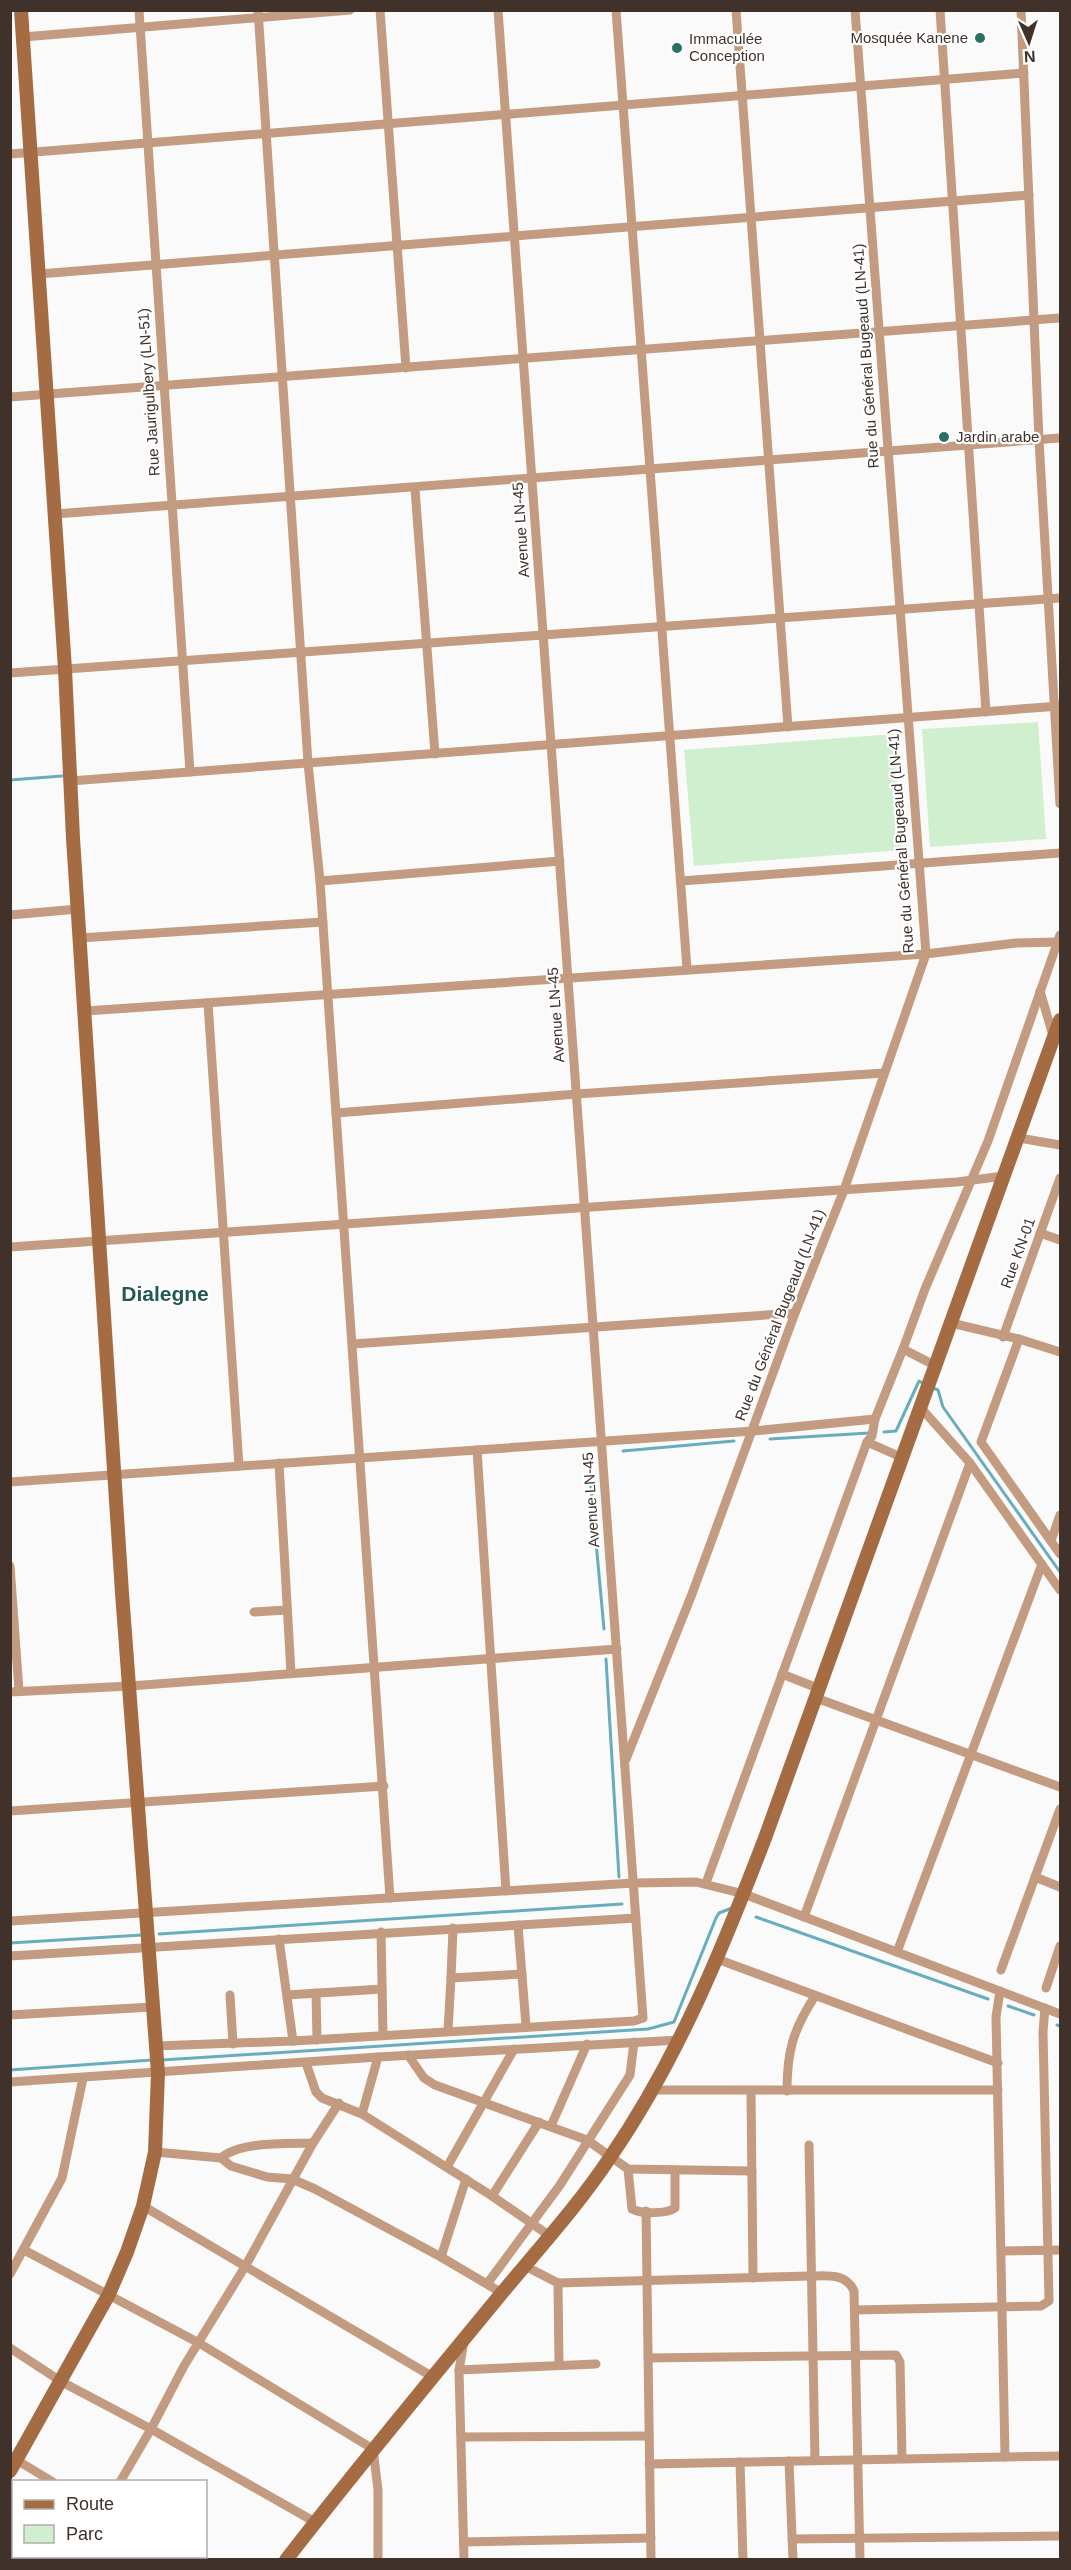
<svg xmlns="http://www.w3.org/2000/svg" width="1071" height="2570" viewBox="0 0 1071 2570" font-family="Helvetica,sans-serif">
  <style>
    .green { fill: #d0efcf }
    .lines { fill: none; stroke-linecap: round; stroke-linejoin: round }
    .stream { stroke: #68adbe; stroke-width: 3 }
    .street { stroke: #c39b81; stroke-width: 9 }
    .secondary { stroke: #a56c44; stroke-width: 14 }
    .poi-dot { fill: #286f65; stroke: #fff; stroke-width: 2 }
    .labels { text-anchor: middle; stroke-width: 4.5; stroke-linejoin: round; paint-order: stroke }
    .poi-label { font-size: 15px; fill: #40312b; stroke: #fff; text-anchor: start }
    .street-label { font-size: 15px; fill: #40312b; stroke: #fff }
    .district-label { font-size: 21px; font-weight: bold; fill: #225a52; stroke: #fff }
  </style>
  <rect width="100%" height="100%" fill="#fafafa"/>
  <g class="green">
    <path d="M1038,722L1046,839L930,847L922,729Z"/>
    <path d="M894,734L902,850L694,866L684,750Z"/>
  </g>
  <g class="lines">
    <g class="stream">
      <path d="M10,780L62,776"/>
      <path d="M933,1388L938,1390L943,1407L1060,1572"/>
      <path d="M884,1432L896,1431L919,1381L924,1384"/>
      <path d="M770,1439L869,1433"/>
      <path d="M623,1451L734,1441"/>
      <path d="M588,1455L604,1629"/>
      <path d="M606,1659L619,1877"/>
      <path d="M756,1917L988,1999"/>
      <path d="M159,1934L622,1904"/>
      <path d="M10,1943L142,1935"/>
      <path d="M1008,2006L1034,2015"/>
      <path d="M1057,2025L1060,2026"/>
      <path d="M162,2060L648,2029L674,2022L716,1918L719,1913L732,1908"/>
      <path d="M10,2070L152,2060"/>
    </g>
    <g class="street">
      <path d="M139,10L190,772"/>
      <path d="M258,10L308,763L320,881L390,1898"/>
      <path d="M380,10L406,368"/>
      <path d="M616,10L687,969"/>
      <path d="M736,10L788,727"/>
      <path d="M940,10L986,712"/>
      <path d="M1021,10L1039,440L1060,804"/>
      <path d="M23,37L350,10"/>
      <path d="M10,154L1024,73"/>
      <path d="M39,274L1029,195"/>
      <path d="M10,397L1060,318"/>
      <path d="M415,489L435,754"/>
      <path d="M55,514L1060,438"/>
      <path d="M10,673L1060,598"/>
      <path d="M70,781L1060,706"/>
      <path d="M320,881L560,861"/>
      <path d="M681,881L1060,853"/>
      <path d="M10,915L78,909"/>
      <path d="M80,938L323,922"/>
      <path d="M1040,991L1054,1039H1060"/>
      <path d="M208,1003L239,1466"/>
      <path d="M85,1011L926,954L1016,943L1058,942"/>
      <path d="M336,1113L577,1094L884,1073"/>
      <path d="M1019,1138L1060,1145"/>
      <path d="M1040,1233L1060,1240"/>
      <path d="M10,1247L957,1182L1004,1176"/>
      <path d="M951,1323L1019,1339L1060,1352"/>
      <path d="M1003,1337L1060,1178"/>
      <path d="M1019,1339L981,1442L1060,1554"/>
      <path d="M353,1344L795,1313"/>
      <path d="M903,1349L875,1419L872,1436L867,1442L903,1458"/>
      <path d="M936,1366L903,1349L925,1289L988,1141L1060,935"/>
      <path d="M921,1408L970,1463L1060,1590"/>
      <path d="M477,1450L506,1891"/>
      <path d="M279,1463L291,1673"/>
      <path d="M10,1482L753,1431L875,1419"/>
      <path d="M1051,1541L1060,1515"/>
      <path d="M10,1566L19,1691"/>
      <path d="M254,1612L287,1610"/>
      <path d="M782,1674L820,1689"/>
      <path d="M10,1692L130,1686L617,1649"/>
      <path d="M816,1698L1060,1787"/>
      <path d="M626,1759L692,1594L795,1313L844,1190L926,954L855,10"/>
      <path d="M10,1811L384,1786"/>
      <path d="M1035,1877L1060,1887"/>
      <path d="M706,1883L867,1442"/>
      <path d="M804,1917L970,1463"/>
      <path d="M10,1921L634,1883L696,1882L744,1894L1060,2014"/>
      <path d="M518,1925L526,2026"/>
      <path d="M381,1932L383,2034"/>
      <path d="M279,1939L293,2041"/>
      <path d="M897,1952L1042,1564"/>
      <path d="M10,1956L636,1918"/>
      <path d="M717,1959L998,2063"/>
      <path d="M1001,1970L1060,1809"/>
      <path d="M451,1978L453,1928"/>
      <path d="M1046,1988L1060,1946"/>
      <path d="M1000,1991L996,2017L1005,2457"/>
      <path d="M316,1993L317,2040"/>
      <path d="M230,1995L233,2044"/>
      <path d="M287,1995L382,1989"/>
      <path d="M10,2015L153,2007"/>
      <path d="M448,2031L451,1978L522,1974"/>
      <path d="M156,2046L293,2041L634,2021L643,2018L498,10"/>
      <path d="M408,2055L424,2078L435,2085L587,2140L628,2169L752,2171"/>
      <path d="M306,2063L316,2092L322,2098L362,2114L492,2196L550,2236"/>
      <path d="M10,2082L378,2057L679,2040"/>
      <path d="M652,2090H998"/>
      <path d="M787,2091C787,2051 793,2030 815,1996"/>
      <path d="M751,2092L753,2278"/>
      <path d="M362,2114L378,2057"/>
      <path d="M551,2126L587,2044"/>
      <path d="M809,2145L815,2460"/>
      <path d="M155,2152L221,2158L231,2166L267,2177L292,2179L315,2189L441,2257L502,2293"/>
      <path d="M221,2158C240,2141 288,2144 313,2143"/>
      <path d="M447,2167L514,2049"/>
      <path d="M628,2169L632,2209C641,2214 667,2214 675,2208V2170"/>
      <path d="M492,2196L539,2122"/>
      <path d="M143,2206L433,2377"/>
      <path d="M646,2211L651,2560"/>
      <path d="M24,2250L199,2343L373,2449L378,2490V2560"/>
      <path d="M1002,2251L1060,2250"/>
      <path d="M441,2257L466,2179"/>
      <path d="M525,2266L558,2283L810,2276C828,2276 846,2273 854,2291L860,2560"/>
      <path d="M10,2274L62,2178L83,2078"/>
      <path d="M558,2283L559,2364"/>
      <path d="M487,2284L560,2185L630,2075L634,2042"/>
      <path d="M855,2310L1041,2306L1049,2301L1043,2032L1045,2008"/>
      <path d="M464,2341L459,2370L464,2560"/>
      <path d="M10,2348L62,2382L151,2429L315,2522"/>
      <path d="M648,2358L896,2355L900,2362L902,2458"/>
      <path d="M459,2370L596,2364"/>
      <path d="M462,2437L649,2436"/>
      <path d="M10,2456L53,2482"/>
      <path d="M789,2461L793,2560"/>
      <path d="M740,2462L743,2560"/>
      <path d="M649,2464L1060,2456"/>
      <path d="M120,2482L151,2429L184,2366L246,2265L313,2143L339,2103"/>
      <path d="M792,2539L1060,2536"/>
      <path d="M464,2542L651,2538"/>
      <path d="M166,2556L170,2560"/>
      <path d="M75,2560L77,2556"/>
    </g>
    <g class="secondary">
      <path d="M10,2471L109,2294L127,2252L143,2206L155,2152L158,2073L122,1593L73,838L65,669L21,10"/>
      <path d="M286,2560C353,2473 423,2389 492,2305C532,2256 576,2209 611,2156C678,2058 723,1948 765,1838L1060,1020"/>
    </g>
  </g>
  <g class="poi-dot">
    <circle cx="980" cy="38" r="6"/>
    <circle cx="677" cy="48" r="6"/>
    <circle cx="944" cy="437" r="6"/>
  </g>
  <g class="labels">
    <g class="poi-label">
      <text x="968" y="43" text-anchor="end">Mosquée Kanene</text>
      <text x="689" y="44">Immaculée<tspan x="689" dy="17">Conception</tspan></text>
      <text x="956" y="442">Jardin arabe</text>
    </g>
    <g class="street-label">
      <text transform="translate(866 356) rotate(-94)" y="5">Rue du Général Bugeaud (LN-41)</text>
      <text transform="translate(149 392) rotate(-94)" y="5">Rue Jaurigulbery (LN-51)</text>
      <text transform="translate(521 530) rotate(-94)" y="5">Avenue LN-45</text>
      <text transform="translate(901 841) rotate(-94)" y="5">Rue du Général Bugeaud (LN-41)</text>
      <text transform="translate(556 1015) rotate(-94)" y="5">Avenue LN-45</text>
      <text transform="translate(1018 1253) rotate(-70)" y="5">Rue KN-01</text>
      <text transform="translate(780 1315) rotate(-69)" y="5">Rue du Général Bugeaud (LN-41)</text>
      <text transform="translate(591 1500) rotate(-94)" y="5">Avenue LN-45</text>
    </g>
    <g class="district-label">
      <text x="165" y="1301">Dialegne</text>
    </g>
  </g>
  <rect width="1071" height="2570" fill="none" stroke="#40312b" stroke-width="24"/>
  <rect x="12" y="2480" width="195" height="78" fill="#ffffff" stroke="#b3adaa" stroke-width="1.5"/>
  <rect x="24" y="2500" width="30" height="9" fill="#a56c44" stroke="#b3adaa" stroke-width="1.5"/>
  <text x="66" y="2510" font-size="18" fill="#40312b">Route</text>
  <rect x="24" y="2525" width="30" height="18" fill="#d0efcf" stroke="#b3adaa" stroke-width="1.5"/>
  <text x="66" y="2540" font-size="18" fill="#40312b">Parc</text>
  <g transform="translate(1029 42) rotate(177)" stroke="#ffffff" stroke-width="4.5" paint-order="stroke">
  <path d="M0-4.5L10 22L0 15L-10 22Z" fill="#40312b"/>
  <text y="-9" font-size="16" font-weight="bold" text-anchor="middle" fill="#40312b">N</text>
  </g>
</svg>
